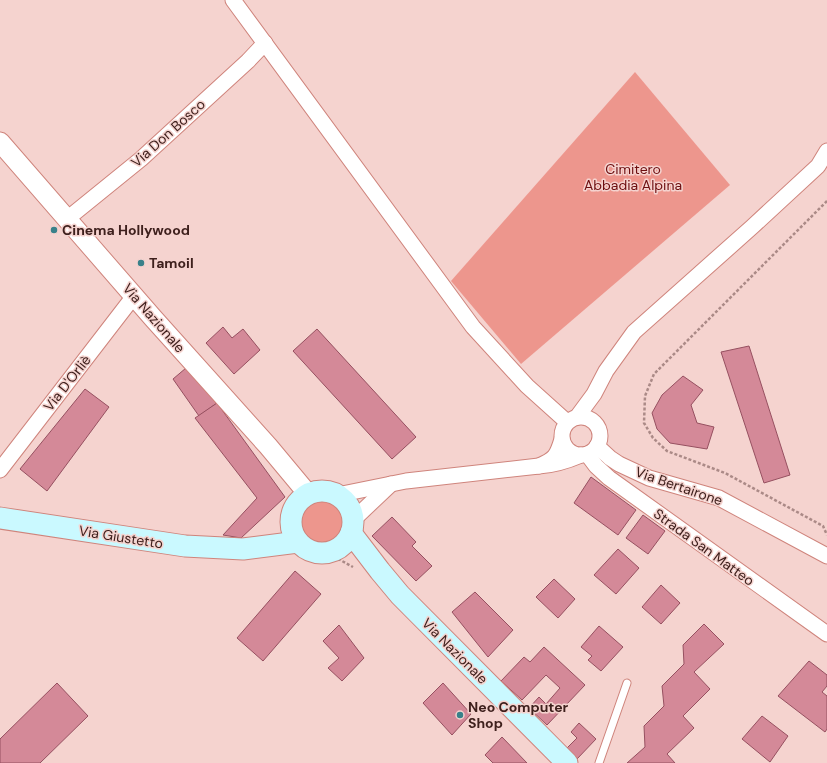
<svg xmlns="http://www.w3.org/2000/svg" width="827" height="763" viewBox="0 0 827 763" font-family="'DM Sans',sans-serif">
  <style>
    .green { fill: #ed968d }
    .building { fill: #d48998; stroke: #965060 }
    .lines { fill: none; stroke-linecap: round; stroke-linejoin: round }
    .service-casing { stroke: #cf847c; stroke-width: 9 }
    .minor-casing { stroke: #cf847c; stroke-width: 17 }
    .tertiary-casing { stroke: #cf847c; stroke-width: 21 }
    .secondary-casing { stroke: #cf847c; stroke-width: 23 }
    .path { stroke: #ab8a87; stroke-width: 2.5; stroke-dasharray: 3 2; stroke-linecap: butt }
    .service { stroke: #fff; stroke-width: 7 }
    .minor { stroke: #fff; stroke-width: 15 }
    .tertiary { stroke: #fff; stroke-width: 19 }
    .secondary { stroke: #caf9ff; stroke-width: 21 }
    .poi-dot { fill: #39818a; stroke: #f5d3cf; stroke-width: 1.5 }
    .labels { text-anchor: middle; stroke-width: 3; stroke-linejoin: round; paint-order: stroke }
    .street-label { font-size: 14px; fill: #3e201d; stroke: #f5d3cf }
    .park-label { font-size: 14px; fill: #6d0e10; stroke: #f5d3cf }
    .poi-label { font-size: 14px; font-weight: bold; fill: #3e201d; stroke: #f5d3cf; text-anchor: start }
  </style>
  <rect width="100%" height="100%" fill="#f5d3cf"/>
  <g class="green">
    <path d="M635,72L730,185L521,364L451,281Z"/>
    <circle cx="322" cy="522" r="21"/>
  </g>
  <g class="building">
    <path d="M223,327L232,338L243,329L260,350L234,374L206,343Z"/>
    <path d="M317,329L416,437L392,459L293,351Z"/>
    <path d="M749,346L790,475L764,483L721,352Z"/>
    <path d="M186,368L217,403L199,416L173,379Z"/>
    <path d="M683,376L703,390L691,405L697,423L714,427L707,449L670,443L657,429L652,413L662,395Z"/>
    <path d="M85,389L109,407L47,491L20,469Z"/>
    <path d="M217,403L285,497L241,538L223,535L257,498L195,418Z"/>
    <path d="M591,477L636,510L618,535L574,503Z"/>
    <path d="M643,515L665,531L648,554L626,538Z"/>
    <path d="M392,517L416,542L412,546L432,566L416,581L372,536Z"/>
    <path d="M618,549L639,568L616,594L594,575Z"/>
    <path d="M295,571L321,594L263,661L237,638Z"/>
    <path d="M554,579L575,599L558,618L536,597Z"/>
    <path d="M661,585L680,603L661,624L642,607Z"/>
    <path d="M475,592L513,630L488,657L452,612Z"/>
    <path d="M704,624L724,644L694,672L710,689L683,716L694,728L667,754L675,763H627L645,747L644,726L664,706L662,686L684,664L683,645Z"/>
    <path d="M339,625L364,658L342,681L328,668L339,658L323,641Z"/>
    <path d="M599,626L623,647L601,671L588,660L592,656L581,647Z"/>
    <path d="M544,647L585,685L547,725L529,708L539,697L546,704L560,688L546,675L522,700L501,681L524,657L530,662Z"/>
    <path d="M809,661L827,675V686L822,692L827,696V729L825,732L778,696Z"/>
    <path d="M57,683L88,716L40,763H0V739Z"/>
    <path d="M443,683L471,714L452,735L423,703Z"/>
    <path d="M762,716L788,736L770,762L742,739Z"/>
    <path d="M579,723L596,739L577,759L566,749L577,738L571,732Z"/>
    <path d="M502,737L527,763H493L485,755Z"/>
  </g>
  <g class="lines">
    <defs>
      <path id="service" d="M599,763L627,683"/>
      <g id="minor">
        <path d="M233,0L473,327L527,386L567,422"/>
        <path d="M67,219L141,159L248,61L265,43"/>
        <circle cx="581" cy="436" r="19"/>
        <path d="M577,417L594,394L606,371L634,332L752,227L818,166L827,151"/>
        <path d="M562,439C557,456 555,459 539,466C555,465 567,461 581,455"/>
        <path d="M597,446L610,458L619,464L649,478L719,498L827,556"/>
        <path d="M587,454L596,466L609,478L827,634"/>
        <path d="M0,470L134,296"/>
        <path d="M337,495L406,481L539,466"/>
        <path d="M353,520L391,484"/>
      </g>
      <path id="tertiary" d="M0,142L153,318L268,446L308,494"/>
      <g id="secondary">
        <circle cx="322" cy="522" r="31"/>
        <path d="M0,518L185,546L243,549L298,542"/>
        <path d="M351,533L380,571L400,595L567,763"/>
      </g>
    </defs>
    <use href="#service" class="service-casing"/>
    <use href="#minor" class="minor-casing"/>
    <use href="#tertiary" class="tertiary-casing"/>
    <use href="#secondary" class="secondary-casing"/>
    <g class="path">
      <path d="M827,201L654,374L645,396L644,423L653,438L667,451L725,473L823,526L827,535"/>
      <path d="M309,555H331L353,567"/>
    </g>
    <use href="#service" class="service"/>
    <use href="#minor" class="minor"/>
    <use href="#tertiary" class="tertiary"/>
    <use href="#secondary" class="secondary"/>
  </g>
  <g class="poi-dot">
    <circle cx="54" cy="230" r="4"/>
    <circle cx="141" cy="263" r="4"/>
    <circle cx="460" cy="715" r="4"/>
  </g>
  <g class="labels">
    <g class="street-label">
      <text transform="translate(168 133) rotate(-42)" y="5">Via Don Bosco</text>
      <text transform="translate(154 318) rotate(49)" y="5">Via Nazionale</text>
      <text transform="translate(67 383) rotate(-52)" y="5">Via D'Orliè</text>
      <text transform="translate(679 486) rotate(19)" y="5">Via Bertairone</text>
      <text transform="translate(121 537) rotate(9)" y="5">Via Giustetto</text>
      <text transform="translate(704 547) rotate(36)" y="5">Strada San Matteo</text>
      <text transform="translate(455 651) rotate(45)" y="5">Via Nazionale</text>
    </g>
    <g class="park-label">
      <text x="633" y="174">Cimitero<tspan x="633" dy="16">Abbadia Alpina</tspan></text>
    </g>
    <g class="poi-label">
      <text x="62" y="235">Cinema Hollywood</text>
      <text x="149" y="268">Tamoil</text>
      <text x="468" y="712">Neo Computer<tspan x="468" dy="16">Shop</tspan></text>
    </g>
  </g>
</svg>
